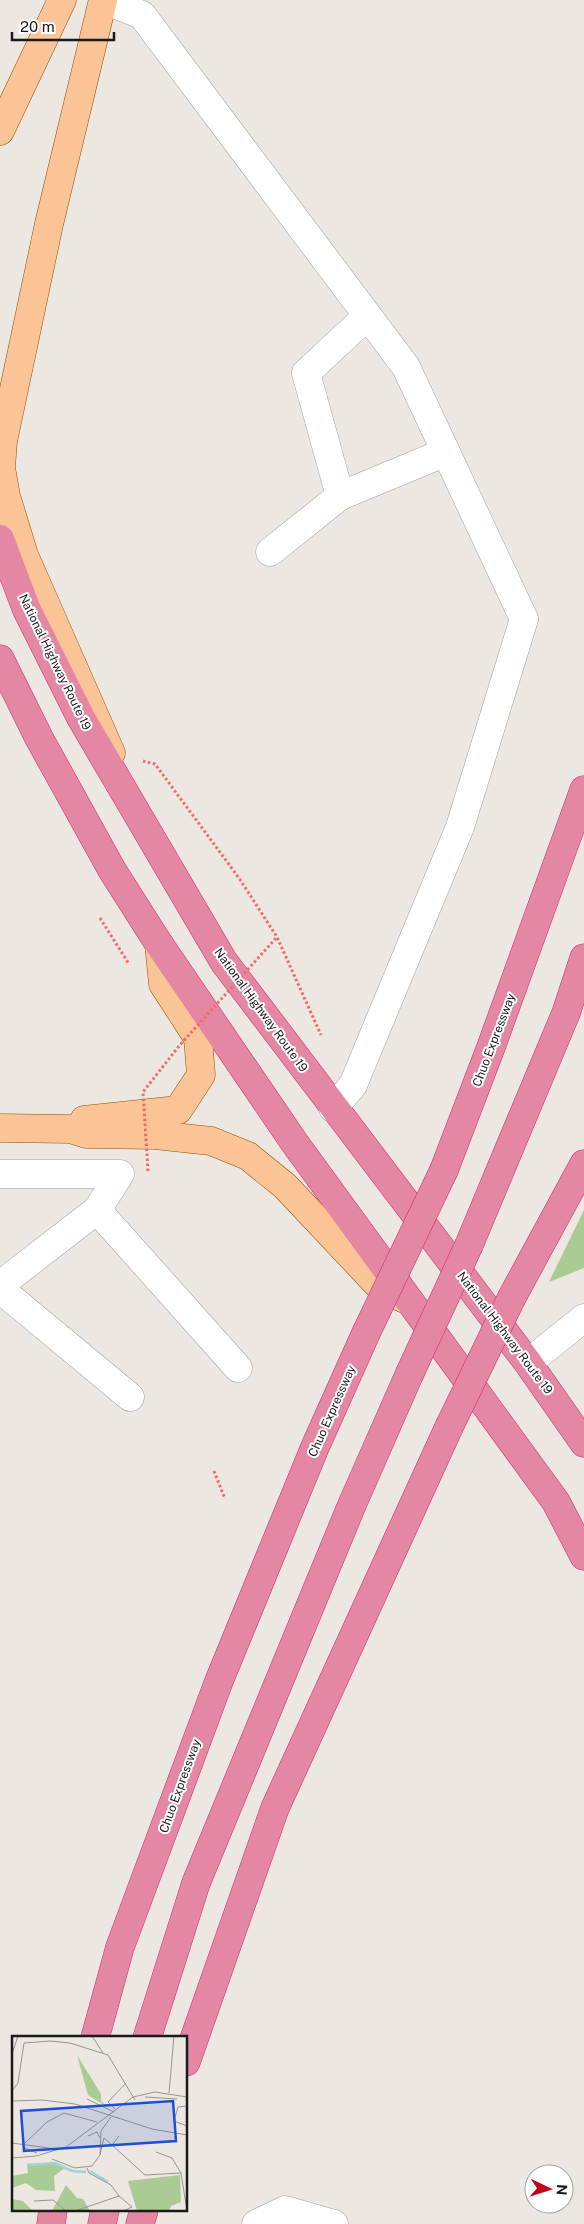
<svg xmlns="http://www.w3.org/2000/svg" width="584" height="2224" viewBox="0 0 584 2224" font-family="'Public Sans',sans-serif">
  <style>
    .forest { fill: #abcb95 }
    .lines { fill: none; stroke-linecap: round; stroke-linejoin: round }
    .minor-casing { stroke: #a1a1a1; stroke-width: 29 }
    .major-casing { stroke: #8e5003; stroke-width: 29 }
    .highway-casing { stroke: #d12675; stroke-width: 29 }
    .path { stroke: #f76668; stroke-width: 3; stroke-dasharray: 2.5 2.5; stroke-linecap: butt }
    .minor { stroke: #fff; stroke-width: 28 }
    .major { stroke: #fac497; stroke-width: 28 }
    .highway { stroke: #e487a3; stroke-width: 28 }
    .highway-bridge-casing { stroke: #d12675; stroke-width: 29; stroke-linecap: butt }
    .path-bridge { stroke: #f76668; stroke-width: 3; stroke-dasharray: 2.5 2.5; stroke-linecap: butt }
    .highway-bridge { stroke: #e487a3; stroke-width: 28 }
    .labels { text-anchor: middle; stroke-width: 4; stroke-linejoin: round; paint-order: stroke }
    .street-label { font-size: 12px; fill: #1a1a1a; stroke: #fff }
    .inset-river { fill: none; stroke: #a0d4da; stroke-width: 2.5 }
    .inset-road { fill: none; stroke: #989591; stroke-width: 1 }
    .view { fill: #1d4ed8; fill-opacity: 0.15; stroke: #1d4ed8; stroke-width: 2.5 }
    .inset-edge { fill: none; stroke: #1a1a1a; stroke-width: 2.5 }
  </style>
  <rect width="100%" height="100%" fill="#ece7e0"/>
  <path class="forest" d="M584,1210V1268L549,1282Z"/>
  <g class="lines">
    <defs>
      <g id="minor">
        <path d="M104,0L142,15L406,367L524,619L460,827L353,1085L333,1108"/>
        <path d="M340,496L306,373L366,317"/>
        <path d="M270,552L340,496L446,452"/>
        <path d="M0,1174H120L97,1210L0,1285"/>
        <path d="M97,1210L238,1368"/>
        <path d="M0,1289L130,1397"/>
        <path d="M528,1363L584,1318"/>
        <path d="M256,2224L285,2210L334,2224"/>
      </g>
      <g id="major">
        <path d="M103,0L49,224L3,441L1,468L6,496L24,555L111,753"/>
        <path d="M0,131L62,0"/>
        <path d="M84,1120L178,1110L201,1075L198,1038L163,984L159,944"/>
        <path d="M0,1128L70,1129L86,1134L155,1135L211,1141L248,1156L285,1186L382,1289L407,1300"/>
      </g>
      <g id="highway">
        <path d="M0,539L26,608L81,718L224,962L528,1363L584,1443"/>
        <path d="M0,659L39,738L112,870L159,944L294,1142L556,1502L584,1556"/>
        <path d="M444,1170L491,1047L584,790"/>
        <path d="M469,1245L566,1013L584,958"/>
        <path d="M512,1297L584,1164"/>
        <path d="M95,2038L120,1947L219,1681L315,1447L366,1333"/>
        <path d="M147,2038L196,1883L351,1507L409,1375"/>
        <path d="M186,2062L275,1808L449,1427"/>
        <path d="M51,2224L53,2210"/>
        <path d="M102,2224L105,2210"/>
        <path d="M140,2224L144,2210"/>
      </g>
    </defs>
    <use href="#minor" class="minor-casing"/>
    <use href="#major" class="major-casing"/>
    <use href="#highway" class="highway-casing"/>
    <g class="path">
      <path d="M143,761L155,764L239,878L277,937L321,1035"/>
      <path d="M100,918L129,964"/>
      <path d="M214,1471L225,1499"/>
    </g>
    <use href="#minor" class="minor"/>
    <use href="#major" class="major"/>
    <use href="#highway" class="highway"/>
    <defs>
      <g id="highway-bridge">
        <path d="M366,1333L444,1170"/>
        <path d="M409,1375L469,1245"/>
        <path d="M449,1427L512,1297"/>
      </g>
    </defs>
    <use href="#highway-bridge" class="highway-bridge-casing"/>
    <path class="path-bridge" d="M148,1171L143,1092L179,1046L277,937"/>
    <use href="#highway-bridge" class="highway-bridge"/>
  </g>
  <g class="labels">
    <g class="street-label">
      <text transform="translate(55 662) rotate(64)" y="4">National Highway Route 19</text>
      <text transform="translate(261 1010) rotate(54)" y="4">National Highway Route 19</text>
      <text transform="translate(494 1040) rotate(-69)" y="4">Chuo Expressway</text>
      <text transform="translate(505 1333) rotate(53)" y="4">National Highway Route 19</text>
      <text transform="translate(332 1411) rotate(-66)" y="4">Chuo Expressway</text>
      <text transform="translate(180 1786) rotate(-70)" y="4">Chuo Expressway</text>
    </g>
  </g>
  <g transform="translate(12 2036)">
    <rect width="175" height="175" fill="#ece7e0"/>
    <path d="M65,19L89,58V65L97,72L76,59ZM39,127L53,132L42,140L43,155L24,154L14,147L0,152V140L16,137L15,128ZM168,139L169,166L159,170L157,175H125L116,145ZM54,149L65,162L71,163L78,175H40ZM0,163L11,165L21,175H0Z" fill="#abcb95"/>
    <path class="inset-river" d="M15,129L43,127L60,135L74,136M78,135L96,146"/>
    <path class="inset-road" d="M80,0L91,17M0,18L6,0M0,55L6,47L12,7L38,5L58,7L96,19L123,64M157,57L162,0M133,61L165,63M75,63L102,76M0,65L30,64L63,68L140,93L175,99M175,70L166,71L162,85L175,90M103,73L96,66L114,47M76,100L85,96L88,102M0,107L44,113M12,108L35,86L52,77L85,86M100,109L133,139L169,137M10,111L25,117M144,116L160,122L169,137L174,169M88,119L92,102L100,109L107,100M0,122L24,120L54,111L121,61L143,56L175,61M40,123L63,132L80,130L88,119L89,95L99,81M107,160L120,171L111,175M22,165L41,164L54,175M63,175L107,160L99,149L77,137L75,132"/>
    <path class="view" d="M161,65L164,105L12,115L9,75Z"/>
    <rect width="175" height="175" class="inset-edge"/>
  </g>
  <g transform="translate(549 2189) rotate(94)"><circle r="24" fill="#ffffff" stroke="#a3a3a3"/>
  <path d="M0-4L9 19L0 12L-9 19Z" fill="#c1031a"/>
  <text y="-8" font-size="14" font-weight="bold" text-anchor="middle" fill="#1a1a1a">N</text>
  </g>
  <path d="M12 32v8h102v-8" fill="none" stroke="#1a1a1a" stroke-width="2.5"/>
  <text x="20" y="32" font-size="15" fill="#1a1a1a" stroke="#ffffff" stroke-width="4" paint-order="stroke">20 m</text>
</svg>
